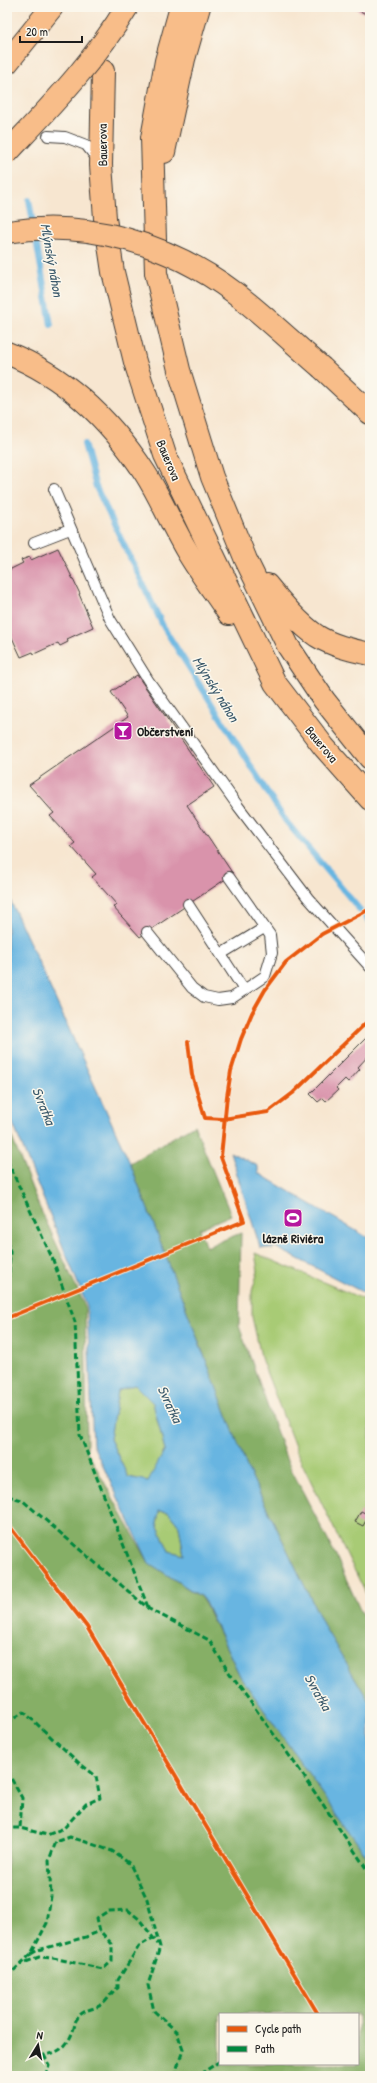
<svg xmlns="http://www.w3.org/2000/svg" width="377" height="2083" viewBox="0 0 377 2083" font-family="'Patrick Hand',sans-serif">
  <style>
    .green { fill: #a8cb75; stroke: #627448 }
    .forest { fill: #86af66; stroke: #516641; fill-rule: evenodd }
    .water { fill: #68b5e1; stroke: #42687e; fill-rule: evenodd }
    .lines { fill: none; stroke-linecap: round; stroke-linejoin: round }
    .stream { stroke: #68b5e1; stroke-width: 6 }
    .building { fill: #d993ab }
    .service-casing { stroke: #3d3a37; stroke-width: 12 }
    .trunk-casing { stroke: #3d3a37; stroke-width: 24 }
    .service { stroke: #fff; stroke-width: 10 }
    .trunk { stroke: #f8bd89; stroke-width: 22 }
    .trunk-bridge-casing { stroke: #3d3a37; stroke-width: 24; stroke-linecap: butt }
    .trunk-bridge { stroke: #f8bd89; stroke-width: 22 }
    .quiet { stroke: #00873e; stroke-width: 3; stroke-dasharray: 6 3; stroke-linecap: butt }
    .cycleway-casing { stroke: #fbf7ec; stroke-width: 6 }
    .cycleway { stroke: #e8590c; stroke-width: 4 }
    .labels { text-anchor: middle; stroke-width: 3; stroke-linejoin: round; paint-order: stroke }
    .street-label { font-size: 13px; fill: #1c1c1c; stroke: #fbf7ec }
    .poi-label { font-size: 13px; font-weight: bold; fill: #1c1c1c; stroke: #fbf7ec; text-anchor: start }
    .water-label { font-size: 14px; font-style: italic; fill: #3a596b; stroke: #fbf7ec }
  </style>
  <rect width="100%" height="100%" fill="#fbf7ec"/>
  <filter id="ink" filterUnits="userSpaceOnUse"><feTurbulence type="fractalNoise" baseFrequency=".025" numOctaves="2"/><feDisplacementMap in="SourceGraphic" scale="8" xChannelSelector="R" yChannelSelector="G"/><feConvolveMatrix kernelMatrix="1 2 1 2 8 2 1 2 1" color-interpolation-filters="sRGB"/></filter>
  <filter id="wash" filterUnits="userSpaceOnUse"><feTurbulence type="fractalNoise" baseFrequency=".012" numOctaves="4" result="noise"/><feDisplacementMap in="SourceGraphic" scale="16" xChannelSelector="R" yChannelSelector="G"/><feGaussianBlur stdDeviation="0.9" result="paint"/><feColorMatrix in="noise" values="0 0 0 0 0 0 0 0 0 0 0 0 0 0 0 0 0 1.4 0 .05"/><feComposite in="paint" operator="in"/></filter>
  <g filter="url(#wash)">
    <rect width="100%" height="100%" fill="#f7e6d0"/>
    <g class="green">
      <path d="M255,1253L370,1302V1602L299,1457L262,1361L252,1317V1291L258,1271Z"/>
      <path d="M135,1385L153,1403L165,1450L149,1481L128,1477L110,1439L118,1391Z"/>
      <path d="M159,1511L168,1512L179,1526L184,1555L169,1551L157,1524Z"/>
    </g>
    <g class="forest">
      <path d="M7,1125L38,1204L85,1306L87,1451L149,1563L202,1598L240,1676L370,1861V2076H7ZM220,2014H358V2064H220Z"/>
      <path d="M194,1125L231,1215L199,1229L206,1247L241,1233L239,1326L287,1461L335,1554L370,1632V1703L325,1628L247,1467L130,1163Z"/>
    </g>
    <g class="water">
      <path d="M7,893L130,1163L247,1467L325,1628L370,1703V1861L240,1676L203,1598L149,1563L93,1445L87,1306L7,1109ZM135,1385L153,1403L165,1450L148,1481L128,1477L110,1439L118,1391ZM159,1511L168,1512L179,1526L184,1555L169,1551L157,1524Z"/>
      <path d="M230,1152L258,1166V1173L370,1239V1296L273,1246V1249L260,1247Z"/>
    </g>
    <g class="lines">
      <g class="stream">
        <path d="M29,200L51,325"/>
        <path d="M84,444L96,487L164,628L285,820L370,922"/>
      </g>
    </g>
    <g id="blocks">
      <g class="building">
        <path d="M353,7H370V16L358,10Z"/>
        <path d="M58,548L80,594H79L93,627L67,639L68,642L60,646L58,643L34,654L33,652L21,657L9,631L7,632V571L23,563L21,560L30,557L31,560Z"/>
        <path d="M137,675L214,787L187,805L233,874L140,937L113,907L117,905L92,877L96,874L71,846L75,843L50,816L54,813L29,785L128,717L111,692Z"/>
        <path d="M369,1035L370,1054L358,1067L360,1069L348,1082L345,1079L336,1088L338,1090L326,1101L323,1098L318,1102L310,1094Z"/>
        <path d="M361,1511L369,1515L363,1526L355,1522Z"/>
      </g>
    </g>
  </g>
  <g filter="url(#ink)">
    <use href="#blocks" fill-opacity="0" stroke="#3d3a37" stroke-width="1"/>
    <g class="lines">
      <defs>
        <g id="service">
          <path d="M48,136L65,137L86,145L98,160"/>
          <path d="M54,489L110,619L148,680L238,806L308,898L370,967"/>
          <path d="M34,543L70,529"/>
          <path d="M188,904L244,990"/>
          <path d="M147,932L192,988L204,997L218,1000L232,998L265,976L272,953L270,935L229,877"/>
          <path d="M221,954L264,928"/>
        </g>
        <g id="trunk">
          <path d="M181,7L166,61L152,138L156,273L179,370L212,477L246,560L288,646L324,700L370,758"/>
          <path d="M7,63L52,7"/>
          <path d="M103,71L101,165L105,218L113,272L135,362L165,455L275,683L324,747L370,799"/>
          <path d="M164,152L184,59L199,7"/>
          <path d="M7,353C65,376 111,421 145,473C161,498 172,526 187,551C200,573 215,593 229,614"/>
          <path d="M322,368L370,413"/>
          <path d="M267,585C281,602 299,624 317,636C333,646 352,650 370,654"/>
        </g>
      </defs>
      <use href="#service" class="service-casing"/>
      <use href="#trunk" class="trunk-casing"/>
      <use href="#service" class="service"/>
      <use href="#trunk" class="trunk"/>
      <defs>
        <g id="trunk-bridge">
          <path d="M7,153C50,107 94,62 127,7"/>
          <path d="M7,232C88,219 170,244 235,293C265,316 293,343 322,368"/>
        </g>
      </defs>
      <use href="#trunk-bridge" class="trunk-bridge-casing"/>
      <use href="#trunk-bridge" class="trunk-bridge"/>
      <g class="quiet">
        <path d="M7,1160L53,1260L75,1322L80,1435L148,1607"/>
        <path d="M7,1240L10,1252L9,1276L7,1279"/>
        <path d="M7,1496L22,1500L149,1609L209,1640L228,1671L299,1769L370,1874"/>
        <path d="M7,1723L24,1712L79,1763L96,1776L100,1798L86,1804L64,1828L47,1835L20,1828H7"/>
        <path d="M7,1771L22,1798L20,1828"/>
        <path d="M31,1954L38,1950L86,1937L100,1931"/>
        <path d="M26,1962L39,1957L53,1958L103,1969L112,1961V1944L100,1931L97,1918L108,1911L128,1910L139,1919L158,1944"/>
        <path d="M7,1977L31,1954L47,1923L51,1896L49,1860L56,1842L70,1837L86,1842L112,1851L130,1864L147,1899L160,1947L148,1985L154,2011L177,2032L183,2050L177,2068V2076"/>
        <path d="M45,2076L49,2065L44,2055C61,2053 69,2044 74,2028C75,2025 75,2021 77,2019C82,2009 93,2010 101,2005C109,2000 110,1992 118,1988V1980L139,1946L153,1938"/>
        <path d="M202,2076L205,2071L220,2061"/>
      </g>
      <defs>
        <g id="cycleway">
          <path d="M188,1042L192,1075L205,1118L223,1119L268,1112L293,1093L370,1019"/>
          <path d="M7,1318L244,1221L221,1157L227,1096L231,1071L241,1039L252,1013L265,990L286,962L322,934L370,909"/>
          <path d="M7,1523L87,1627L318,2014"/>
        </g>
      </defs>
      <use href="#cycleway" class="cycleway-casing"/>
      <use href="#cycleway" class="cycleway"/>
    </g>
  </g>
  <defs>
    <symbol id="bar-square" viewBox="-11 -11 22 22"><rect x="-9" y="-9" width="18" height="18" rx="4" fill="#b5179e" stroke="#fbf7ec"/><path d="M-6-5H6L.8 .8V4.5H3.5V6h-7V4.5H-.8V.8Z" fill="#fff"/></symbol>
    <symbol id="stadium-square" viewBox="-11 -11 22 22"><rect x="-9" y="-9" width="18" height="18" rx="4" fill="#b5179e" stroke="#fbf7ec"/><path d="M0-5a6.5 5 0 1 0 0 10a6.5 5 0 1 0 0-10ZM-3.5-1.8h7v3.6h-7Z" fill="#fff"/></symbol>
  </defs>
  <g fill-rule="evenodd">
    <use href="#bar-square" x="112" y="720" width="22" height="22"/>
    <use href="#stadium-square" x="282" y="1207" width="22" height="22"/>
  </g>
  <g class="labels">
    <g class="street-label">
      <text transform="translate(102 145) rotate(-91)" y="5">Bauerova</text>
      <text transform="translate(169 460) rotate(67)" y="5">Bauerova</text>
      <text transform="translate(322 744) rotate(50)" y="5">Bauerova</text>
    </g>
    <g class="poi-label">
      <text x="137" y="736">Občerstvení</text>
      <text x="293" y="1243" text-anchor="middle">lázně Riviéra</text>
    </g>
    <g class="water-label">
      <text transform="translate(52 260) rotate(80)" y="5">Mlýnský náhon</text>
      <text transform="translate(216 689) rotate(58)" y="5">Mlýnský náhon</text>
      <text transform="translate(44 1106) rotate(68)" y="5">Svratka</text>
      <text transform="translate(170 1404) rotate(65)" y="5">Svratka</text>
      <text transform="translate(318 1692) rotate(60)" y="5">Svratka</text>
    </g>
  </g>
  <rect width="377" height="2083" fill="none" stroke="#fbf7ec" stroke-width="24"/>
  <rect x="219" y="2013" width="140" height="52" fill="#fbf7ec" stroke="#a29f99"/>
  <rect x="227" y="2026" width="20" height="6" fill="#e8590c" stroke="#a29f99"/>
  <text x="255" y="2033" font-size="12" fill="#1c1c1c">Cycle path</text>
  <rect x="227" y="2046" width="20" height="6" fill="#00873e" stroke="#a29f99"/>
  <text x="255" y="2053" font-size="12" fill="#1c1c1c">Path</text>
  <g transform="translate(38 2045) rotate(10)" stroke="#fbf7ec" stroke-width="3" paint-order="stroke">
  <path d="M0-3L7 15L0 10L-7 15Z" fill="#1c1c1c"/>
  <text y="-6" font-size="11" font-weight="bold" text-anchor="middle" fill="#1c1c1c">N</text>
  </g>
  <path d="M20 36v6h62v-6" fill="none" stroke="#1c1c1c" stroke-width="2"/>
  <text x="26" y="36" font-size="12" fill="#1c1c1c" stroke="#fbf7ec" stroke-width="3" paint-order="stroke">20 m</text>
</svg>
